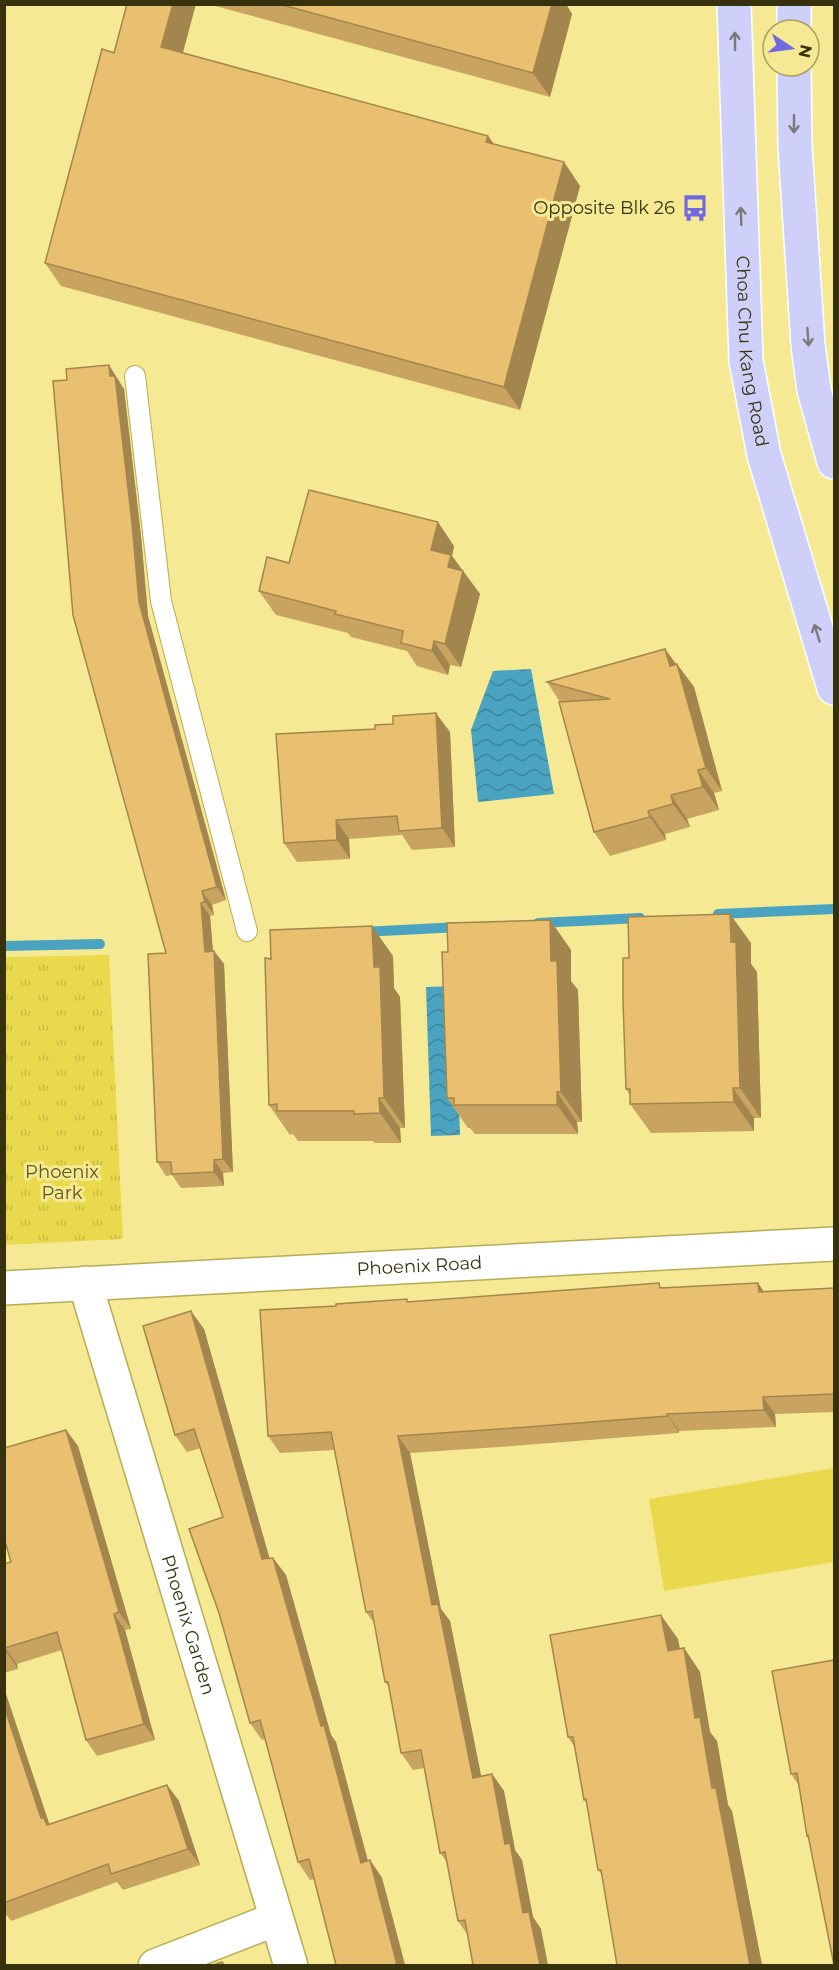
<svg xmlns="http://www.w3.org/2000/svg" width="839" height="1970" viewBox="0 0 839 1970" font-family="Montserrat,sans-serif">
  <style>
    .grass { fill: url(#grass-tufts) }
    .pitch { fill: #ead94c }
    .water { fill: url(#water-waves) }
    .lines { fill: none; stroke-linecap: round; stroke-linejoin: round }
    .stream { stroke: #49a3c1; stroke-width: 10 }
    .service-casing { stroke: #b6ac55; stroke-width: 22 }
    .minor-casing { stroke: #b6ac55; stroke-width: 36 }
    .primary-casing { stroke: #fff; stroke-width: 36 }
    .service { stroke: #fff; stroke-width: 20 }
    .minor { stroke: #fff; stroke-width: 33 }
    .primary { stroke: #ced0fa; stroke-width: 33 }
    .wall { fill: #c8a460 }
    .shaded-wall { fill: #a3864e }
    .building { fill: #e9bf70; stroke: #a3864e; stroke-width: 1.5 }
    .oneway { stroke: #7b7978 }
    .labels { text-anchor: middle; stroke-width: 6; stroke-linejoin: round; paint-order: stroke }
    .poi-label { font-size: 18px; fill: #37320d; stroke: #f5ea93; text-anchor: end }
    .street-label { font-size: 18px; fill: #37320d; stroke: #f5ea93 }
    .park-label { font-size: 18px; fill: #5d561f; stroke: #f5ea93 }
  </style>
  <defs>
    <pattern id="grass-tufts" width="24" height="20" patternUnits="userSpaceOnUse" patternTransform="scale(1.5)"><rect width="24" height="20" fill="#ead94c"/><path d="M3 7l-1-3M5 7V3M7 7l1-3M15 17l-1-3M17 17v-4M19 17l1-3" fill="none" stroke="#c9bb41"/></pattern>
    <pattern id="water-waves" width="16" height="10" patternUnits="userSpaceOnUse" patternTransform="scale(1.5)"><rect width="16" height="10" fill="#49a3c1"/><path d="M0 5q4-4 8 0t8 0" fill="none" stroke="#3e859b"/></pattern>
  </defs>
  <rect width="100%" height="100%" fill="#f5ea93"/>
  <path class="grass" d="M109,955L123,1239L5,1245V957Z"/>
  <path class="pitch" d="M834,1468V1562L664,1591L649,1499Z"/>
  <g class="water">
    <path d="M531,669L554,794L478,802L471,730L493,671Z"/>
    <path d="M455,986L460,1135L431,1136L426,987Z"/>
  </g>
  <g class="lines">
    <g class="stream">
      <path d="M718,914L834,909"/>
      <path d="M538,923L640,918"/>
      <path d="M362,932L460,927"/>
      <path d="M4,946L100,944"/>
    </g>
    <defs>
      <path id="service" d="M135,376L161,601L247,931"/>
      <g id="minor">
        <path id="s1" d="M85,1283L291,1966"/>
        <path id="s2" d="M4,1288L834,1244"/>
        <path d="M155,1966L276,1919"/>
      </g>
      <g id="primary">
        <path id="s3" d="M734,4L746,361L764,455L834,688"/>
        <path d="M794,4V30"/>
        <path d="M794,66L795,147L808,345L814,390L834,462"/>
      </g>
    </defs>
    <use href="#service" class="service-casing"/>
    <use href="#minor" class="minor-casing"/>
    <use href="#primary" class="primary-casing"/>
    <use href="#service" class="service"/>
    <use href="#minor" class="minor"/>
    <use href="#primary" class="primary"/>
  </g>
  <g class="wall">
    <path d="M208,4H566L572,14L550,97Z"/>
    <path d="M114,53H183L488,136L494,144L564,162L580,186L520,410L61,286L45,263Z"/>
    <path d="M118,379V381L124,389L141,536L148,616L226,900L212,905L214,915L210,916L213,951H214L224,964L233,1172L223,1173L224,1186L181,1188L172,1175L166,1176L157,1162L166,953L67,380Z"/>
    <path d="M454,546L452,556L480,594L461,667L450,665L448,675L417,666L407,651L351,637L348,633L276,615L259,591L289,563Z"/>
    <path d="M665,649L694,687L722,791L714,793L719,810L687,819L690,827L665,834L666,840L610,856L594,832L560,702L547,682Z"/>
    <path d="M450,732L455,847L412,850L402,835L349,839L350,859L297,862L284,843Z"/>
    <path d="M550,920L571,950V981L578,990L582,1122H577L578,1134H475L470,1128H468L447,1098L448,952Z"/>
    <path d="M751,943V964L757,972L761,1118H754V1131L651,1133L630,1104V1095L626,1089Z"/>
    <path d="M393,956L394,988L400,997L405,1128H400L401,1143H375L373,1141H298L293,1134L290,1135L269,1105Z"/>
    <path d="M662,1287L764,1291L834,1288V1412L775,1414L776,1427L679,1431V1433L512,1446L410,1453L441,1609L450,1621L481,1776L492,1774L504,1791L515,1850L522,1860L533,1917L541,1929L467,1934L458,1921L447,1862L440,1853L424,1768L413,1770L401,1753L389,1687L385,1682L374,1623L366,1612L334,1450L280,1453L268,1436L408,1302Z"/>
    <path d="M204,1329L269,1558H273L286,1575L331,1735L336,1742L368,1861L370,1860L382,1878L405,1965H336L314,1879L310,1880L298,1862L265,1739L262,1740L250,1723L223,1517L201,1448L187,1452L175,1435Z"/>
    <path d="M66,1430L78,1446L131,1629L125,1630L155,1740L97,1756L86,1740L62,1650L17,1664L18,1669L4,1673V1564L11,1562Z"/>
    <path d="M678,1639L680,1649L684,1648L700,1672L710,1732L717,1741L728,1805L732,1811L762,1965H617L602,1875L598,1870L587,1803L584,1800L574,1746L568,1737Z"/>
    <path d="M834,1660L809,1839L807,1836L798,1784L791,1774Z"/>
    <path d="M4,1688L49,1824L167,1785L179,1801L200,1865L123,1890L117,1882L11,1921L4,1912Z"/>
  </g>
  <g class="shaded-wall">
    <path d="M173,4H196L178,71L161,47Z"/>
    <path d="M552,4H566L572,14L550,97L533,73Z"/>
    <path d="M488,136L505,159L486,142Z"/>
    <path d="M564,162L580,186L520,410L504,387Z"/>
    <path d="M109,365L124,389L141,536L148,616L226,900L217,887L139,602Z"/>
    <path d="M438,522L454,546L452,556L480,594L461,667L445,644L431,550Z"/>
    <path d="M434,641L450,665L448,675L432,651Z"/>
    <path d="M665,649L679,669L677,664L694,687L722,791L706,768L670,666Z"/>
    <path d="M436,713L450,732L455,847L442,828Z"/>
    <path d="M698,770L714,793L719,810L703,787Z"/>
    <path d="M671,795L687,819L690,827L673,804Z"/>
    <path d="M648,811L665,834L666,840L650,817Z"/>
    <path d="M336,820L349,839L350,859L337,840Z"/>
    <path d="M202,891L212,905L214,915L205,902Z"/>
    <path d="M201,903L210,916L214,965L205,952Z"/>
    <path d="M730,914L751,943V964L757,972L761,1118L740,1088Z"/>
    <path d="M550,920L571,950V981L578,990L582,1122L561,1092L551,961Z"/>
    <path d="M372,926L393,956L394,988L400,997L405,1128L384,1098L374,967Z"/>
    <path d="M214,951L224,964L233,1172L223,1159Z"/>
    <path d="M733,1088L754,1118V1131L734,1102Z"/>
    <path d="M557,1092L577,1122L578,1134L557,1105Z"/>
    <path d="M379,1098L400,1128L401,1143L380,1113Z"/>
    <path d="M214,1160L223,1173L224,1186L214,1172Z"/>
    <path d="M758,1283L770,1300L759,1292Z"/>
    <path d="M191,1311L204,1329L275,1577L262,1559Z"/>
    <path d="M763,1397L775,1414L776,1427L764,1410Z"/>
    <path d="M667,1414L679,1431V1433L668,1416Z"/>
    <path d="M66,1430L78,1446L131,1629L119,1612Z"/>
    <path d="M398,1436L410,1453L441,1609L450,1621L485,1795L473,1778L432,1605Z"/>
    <path d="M273,1558L286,1575L331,1735L336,1742L373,1880L361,1863Z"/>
    <path d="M114,1614L125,1630L155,1740L144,1724Z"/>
    <path d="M661,1615L678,1639L684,1674L668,1651Z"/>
    <path d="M5,1648L17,1664L18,1669L7,1653Z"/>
    <path d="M684,1648L700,1672L710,1732L717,1741L728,1805L732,1811L762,1965H750L712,1788L695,1718Z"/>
    <path d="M4,1688L50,1826L58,1842L41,1818L4,1706Z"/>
    <path d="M492,1774L504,1791L515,1850L522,1860L533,1917L541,1929L548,1965H540L523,1913L505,1844Z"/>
    <path d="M167,1785L179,1801L200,1865L188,1849Z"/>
    <path d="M370,1860L382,1878L405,1965H397Z"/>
  </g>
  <g class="building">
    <path d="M127,4H173L161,47L488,136L486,142L564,162L504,387L45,263L102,49L114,53Z"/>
    <path d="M279,4H552L533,73Z"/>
    <path d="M109,365L110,376H115L132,523L139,602L217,887L202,891L205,902L201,903L205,952L214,951L223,1159L214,1160V1172L172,1174L171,1162H157L148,954L166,953L73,615L53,381L67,380L66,369Z"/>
    <path d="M309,490L438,522L431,550L451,555L448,567L463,571L445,644L434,641L432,651L401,643L403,631L335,614L336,611L259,591L267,557L289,563Z"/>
    <path d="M665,649L670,666L677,664L706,768L698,770L703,787L671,795L673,804L648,811L650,817L594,832L559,702L610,699L547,682Z"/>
    <path d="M436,713L442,828L399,831L397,816L336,820L337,840L284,843L276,734L375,729V725L393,724V716Z"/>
    <path d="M730,914L731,942H736L740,1088H733L734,1102L630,1104V1089H626L623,1001V958H629L628,917Z"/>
    <path d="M550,920L551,961H557L561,1092H557V1105H454V1098H447L442,952H448L447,923Z"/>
    <path d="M372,926L374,967H380L384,1098H379L380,1113L354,1114V1111H277V1104L269,1105L265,958L271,959L270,930Z"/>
    <path d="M659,1283L660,1288L758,1283L759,1292L834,1288V1394L763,1397L764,1410L667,1414L668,1416L500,1429L398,1436L432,1605L438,1604L473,1778L492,1774L505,1844L510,1843L523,1913L529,1912L540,1965H473L465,1920L458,1921L445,1852L440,1853L421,1750L401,1753L388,1682H385L372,1611L366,1612L331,1432L268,1436L260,1310L336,1306V1304L407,1299V1302Z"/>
    <path d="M191,1311L262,1559L273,1558L321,1726L324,1725L361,1863L370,1860L397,1965H336L309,1859L298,1862L260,1720L250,1723L219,1613L189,1529L223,1517L194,1429L175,1435L143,1326Z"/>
    <path d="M66,1430L119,1612L114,1614L144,1724L86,1740L57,1632L5,1648L7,1653H4V1564L11,1562L4,1538V1448Z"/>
    <path d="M661,1615L668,1651L684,1648L695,1718L700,1717L712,1788H716L750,1965H617L601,1870H598L586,1799L584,1800L573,1737H568L550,1635Z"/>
    <path d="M834,1660V1965L808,1835L807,1836L797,1773L791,1774L772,1671Z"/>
    <path d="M4,1706L41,1818H44L47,1825L167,1785L188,1849L111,1874L108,1864L4,1903Z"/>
    <path d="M222,1962L224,1965H213Z"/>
  </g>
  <defs><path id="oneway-shaft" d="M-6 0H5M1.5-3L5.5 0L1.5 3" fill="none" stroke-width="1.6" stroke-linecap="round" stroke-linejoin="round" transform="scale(1.5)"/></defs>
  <g class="oneway">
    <use href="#oneway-shaft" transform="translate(735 41) rotate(-91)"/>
    <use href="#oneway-shaft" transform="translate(794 124) rotate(90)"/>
    <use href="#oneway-shaft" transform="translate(741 216) rotate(-92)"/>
    <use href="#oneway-shaft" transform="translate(808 337) rotate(86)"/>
    <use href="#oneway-shaft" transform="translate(817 633) rotate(-107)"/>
  </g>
  <defs>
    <symbol id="bus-bare" viewBox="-9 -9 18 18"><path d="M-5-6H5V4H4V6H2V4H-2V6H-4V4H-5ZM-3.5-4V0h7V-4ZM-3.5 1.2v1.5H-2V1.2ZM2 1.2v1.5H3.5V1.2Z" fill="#7169e3" stroke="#f5ea93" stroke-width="2.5" paint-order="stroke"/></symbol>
  </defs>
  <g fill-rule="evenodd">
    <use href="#bus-bare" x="676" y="189" width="38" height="38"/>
  </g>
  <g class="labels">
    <g class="poi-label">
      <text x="675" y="214">Opposite Blk 26</text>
    </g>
    <g class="street-label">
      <text dy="6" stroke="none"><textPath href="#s3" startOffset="348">Choa Chu Kang Road</textPath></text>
      <text dy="6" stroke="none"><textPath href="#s2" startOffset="416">Phoenix Road</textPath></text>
      <text dy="6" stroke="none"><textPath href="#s1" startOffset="357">Phoenix Garden</textPath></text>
    </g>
    <g class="park-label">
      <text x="62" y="1178">Phoenix<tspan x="62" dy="21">Park</tspan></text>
    </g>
  </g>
  <rect width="839" height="1970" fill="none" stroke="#37320d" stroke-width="12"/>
  <g transform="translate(791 48) rotate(103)"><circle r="28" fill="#f5ea93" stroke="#a9a05d" stroke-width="1.5"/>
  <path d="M0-4.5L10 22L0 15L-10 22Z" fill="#7169e3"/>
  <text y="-9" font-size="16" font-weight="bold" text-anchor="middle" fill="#37320d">N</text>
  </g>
</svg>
